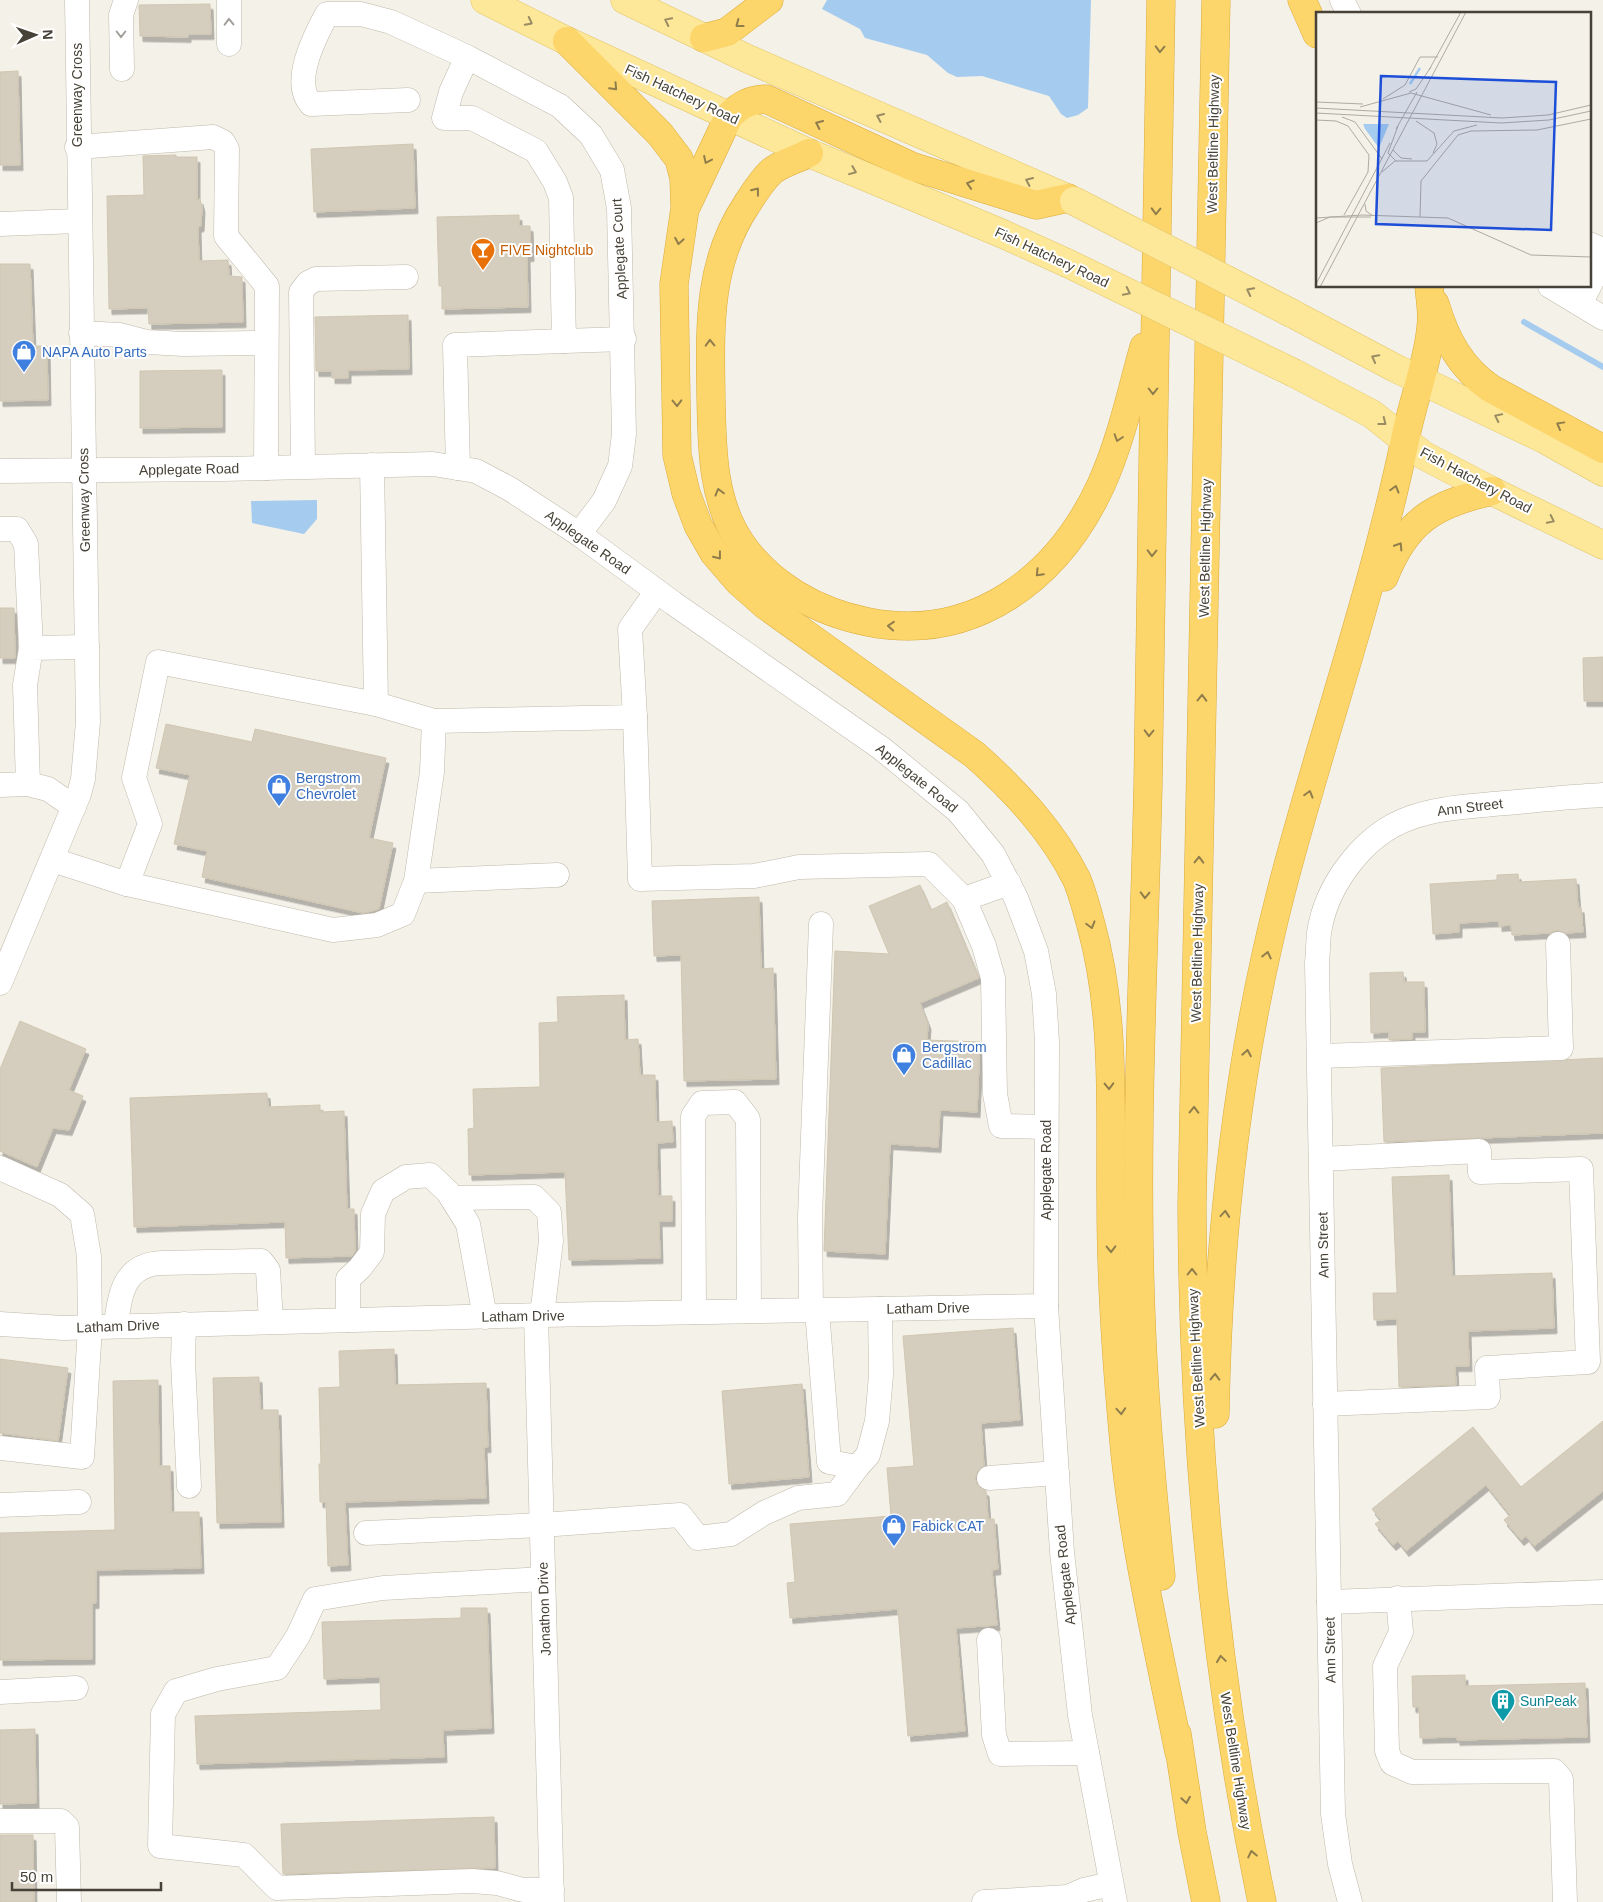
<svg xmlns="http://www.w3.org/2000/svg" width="1603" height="1902" viewBox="0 0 1603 1902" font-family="Arial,sans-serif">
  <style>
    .water { fill: #a5ccef }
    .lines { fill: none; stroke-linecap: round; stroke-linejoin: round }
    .stream { stroke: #a5ccef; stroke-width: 6 }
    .building { fill: #d5cebe; stroke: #d0c6b1; filter: url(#shadow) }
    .minor-casing { stroke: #bfb9ab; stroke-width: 25 }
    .major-casing { stroke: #e2c568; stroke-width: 29 }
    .highway-casing { stroke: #dbab3b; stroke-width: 29 }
    .minor { stroke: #fff; stroke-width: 24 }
    .major { stroke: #fde798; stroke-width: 28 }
    .highway { stroke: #fcd56b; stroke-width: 28 }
    .major-bridge-casing { stroke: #e2c568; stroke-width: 29; stroke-linecap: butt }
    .major-bridge { stroke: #fde798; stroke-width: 28 }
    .oneway { stroke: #998c63 }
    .oneway2 { stroke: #a3a09b }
    .oneway3 { stroke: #8f7d4c }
    .labels { text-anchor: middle; stroke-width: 4; stroke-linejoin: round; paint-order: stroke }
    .street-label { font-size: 14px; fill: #474237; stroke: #fff }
    .food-label { font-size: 14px; fill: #c56008; stroke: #fff; text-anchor: start }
    .shop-label { font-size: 14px; fill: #366cbe; stroke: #fff; text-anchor: start }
    .culture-label { font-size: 14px; fill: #0d838f; stroke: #fff; text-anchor: start }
    .inset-river { fill: none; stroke: #a5ccef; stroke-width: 2.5 }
    .inset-road { fill: none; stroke: #afaba1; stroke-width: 1 }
    .view { fill: #1d4ed8; fill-opacity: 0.15; stroke: #1d4ed8; stroke-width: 2.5 }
    .inset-edge { fill: none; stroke: #474237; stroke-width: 2.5 }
  </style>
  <defs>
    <filter id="shadow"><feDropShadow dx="3" dy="5.5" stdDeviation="0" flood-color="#0004"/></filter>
  </defs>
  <rect width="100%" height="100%" fill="#f4f1e8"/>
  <g class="water">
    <path d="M827,0H1091L1088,108L1078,115L1067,118L1061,114L1049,96L982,76L957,77L948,73L927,55L865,38L860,29L822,9Z"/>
    <path d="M317,500V519L304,534L252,523L251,501Z"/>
  </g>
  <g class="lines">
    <path class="stream" d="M1524,322L1603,367"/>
  </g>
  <g class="building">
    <path d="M210,4L211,34H188V37L140,36L139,5Z"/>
    <path d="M18,71L20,165H0V72Z"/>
    <path d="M413,144L415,208L314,212L311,149Z"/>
    <path d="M176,155V157H197V200L200,199L202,207L201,226L198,227L199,261L228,260L229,276L242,277L243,322L149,324L148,308L109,309L107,196L144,195L143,156Z"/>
    <path d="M519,215V226H530L531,256H527L528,307L442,309V286H439L437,217Z"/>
    <path d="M0,264H30L33,346H47L48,400L0,401Z"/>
    <path d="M408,315L409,369L348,370V378H332V371H316L315,317Z"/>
    <path d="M222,370V427L140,428V371Z"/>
    <path d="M0,608H14L15,658H0Z"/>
    <path d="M1603,657V701H1584L1583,658Z"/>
    <path d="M166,724L252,742L255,729L386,758L369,838L393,843L379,909L363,913L202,877L207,851L174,844L190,775L156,768Z"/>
    <path d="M1518,874L1519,882L1576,879L1578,908L1581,907L1583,932L1565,933L1557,930L1550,933L1512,935L1511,925L1499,926V921L1459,923V932L1433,934L1430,884L1497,880V875Z"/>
    <path d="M920,885L931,910L947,902L979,978L920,1003L928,1024L927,1040L980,1042L977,1112L940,1110L938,1147L890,1144L885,1254L824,1251L835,951L889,954L869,906Z"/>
    <path d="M759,897L761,969L773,968L776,1079L684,1081L681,955L654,956L652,901Z"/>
    <path d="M1403,972L1404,982H1424L1425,1032H1412V1039L1389,1040V1032L1371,1033L1370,973Z"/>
    <path d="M624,995L625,1040L638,1039L640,1075H655L656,1122L672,1121L673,1142L657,1143L658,1196H672V1221H659L660,1258L569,1260L565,1172L469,1175L468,1129L474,1128L473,1089L540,1087L539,1023L558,1022L557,997Z"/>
    <path d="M20,1021L86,1049L69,1090L83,1096L69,1130L53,1128L37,1167L0,1151V1069Z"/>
    <path d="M1603,1058V1133L1384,1142L1381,1068Z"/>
    <path d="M267,1093L268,1107L320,1105V1112L344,1111L347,1209H354L355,1251L352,1256L286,1258L285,1222L134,1227L130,1098Z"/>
    <path d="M1449,1175L1452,1276L1552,1273L1554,1328L1468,1331L1469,1366H1455L1456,1385L1399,1387L1397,1319L1374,1320L1373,1293H1397L1392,1177Z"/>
    <path d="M1013,1328L1020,1420L981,1423L984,1466L977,1472L975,1479L978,1486L986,1491L988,1519H994L998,1569L992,1570L997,1625L956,1628L965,1731L908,1736L898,1609L790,1618L787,1583L795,1582L790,1524L891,1516L887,1468L914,1466L903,1336Z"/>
    <path d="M394,1349L395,1385L486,1383L488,1447H484L486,1498L345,1502L348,1565L328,1566L326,1502H320L319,1464H321L319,1388L340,1387L339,1351Z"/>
    <path d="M0,1359L68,1368L58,1441L0,1433Z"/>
    <path d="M259,1377L260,1410H278L281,1522L217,1523L213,1378Z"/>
    <path d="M158,1380L159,1466H170L171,1512H199L201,1568L96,1570V1603H92V1659L0,1660V1533L115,1530L113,1381Z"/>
    <path d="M802,1384L809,1477L729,1484L722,1391Z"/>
    <path d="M1603,1421V1491L1534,1546L1526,1536L1521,1540L1504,1520L1510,1515L1486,1485L1406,1551L1398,1541L1393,1545L1375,1524L1381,1520L1372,1509L1473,1427L1521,1487Z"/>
    <path d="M461,1608H487L491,1728L443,1730L444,1757L197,1764L195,1716L381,1710L380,1677L324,1679L322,1622L461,1618Z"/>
    <path d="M1465,1675V1686L1585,1683L1587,1737L1457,1740V1737L1420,1738L1419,1707H1413L1412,1676Z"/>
    <path d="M35,1729L36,1803L0,1804V1730Z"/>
    <path d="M494,1817L495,1868L283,1874L281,1824Z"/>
    <path d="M0,1835H33L34,1902H0Z"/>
  </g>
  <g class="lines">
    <defs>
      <g id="minor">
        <path d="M229,0V44"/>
        <path d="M1342,0L1349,14"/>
        <path d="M467,57L451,92L444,118H472L536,151L555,182L561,198L564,341L624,339"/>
        <path d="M122,69L121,15L126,0"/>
        <path d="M408,100L311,104C291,82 315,36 327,14H361L391,22L467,57L560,106L591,135L612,170L619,208L624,434L620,466L604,501L579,534"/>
        <path d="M77,147L213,137L223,142L227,149L226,236L267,286L266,468"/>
        <path d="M0,224L78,221"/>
        <path d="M1550,286L1603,318"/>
        <path d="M1580,304L1602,261L1603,250L1589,244"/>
        <path d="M81,333L120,335L147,342L184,344L266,343"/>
        <path d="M303,466L301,292L308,283L316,279L406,277"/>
        <path d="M458,468L455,345L564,341"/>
        <path d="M0,471L222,469L433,464L476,471L510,489L579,534L673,603L881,748L958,811L993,854L1016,898L1036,951L1044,994L1047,1042L1046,1306L1062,1552L1080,1715L1115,1902"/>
        <path d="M0,529H17L26,544L31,648"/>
        <path d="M376,704L434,721L635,717L630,629L657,591"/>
        <path d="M635,717L640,879L754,876L799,867L929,864L964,899L1009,883"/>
        <path d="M0,785L28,784"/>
        <path d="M74,807L48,789L28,784L25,685L31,648L87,647"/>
        <path d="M53,860L127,884L150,824L134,778L158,662L376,704L372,465"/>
        <path d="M416,881L557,875"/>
        <path d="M127,884L333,930L377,925L403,914L416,881L432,772L434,721"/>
        <path d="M964,899L984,946L993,978L995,1094L1001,1126L1046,1127"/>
        <path d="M0,983L79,794L83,779L88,722L77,0"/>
        <path d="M1320,1056L1561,1048L1558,944"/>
        <path d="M1322,1159L1479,1151L1480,1172L1581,1169L1588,1362L1487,1368L1488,1397L1325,1404"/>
        <path d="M0,1168L60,1195L82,1214L89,1256L90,1327L82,1457L0,1448"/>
        <path d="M452,1198L534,1197L549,1212L551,1241L542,1315"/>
        <path d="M811,1310L810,1217L821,924"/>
        <path d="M817,1310L829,1462L857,1467L868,1455L877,1421L881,1375L880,1309"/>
        <path d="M694,1312L693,1116L702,1103L735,1102L748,1119L749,1311"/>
        <path d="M536,1315L552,1902"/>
        <path d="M348,1320V1279L360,1268L372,1252L373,1214L383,1191L406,1177L430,1175L448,1192L468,1224L485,1317"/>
        <path d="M0,1324L63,1328L542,1315L1046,1306"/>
        <path d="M184,1324L183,1361L189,1486"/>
        <path d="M116,1326C119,1295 124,1264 162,1263L261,1261L268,1270L271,1322"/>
        <path d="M989,1478L1057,1473"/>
        <path d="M0,1505L79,1502"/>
        <path d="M366,1533L542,1525L680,1515L698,1538L731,1534L764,1513L798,1498L837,1494L857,1467"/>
        <path d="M543,1579L383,1588L315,1599L298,1636L277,1668L217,1679L176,1691L163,1714L160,1846L244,1855L277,1888L472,1881L497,1883L523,1890H552"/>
        <path d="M1398,1598L1401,1632L1385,1666L1387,1751L1392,1763L1412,1772L1554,1771L1561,1779L1565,1902"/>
        <path d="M1329,1602L1603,1592"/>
        <path d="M989,1640L994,1735L1000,1754L1087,1753"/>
        <path d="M0,1692L76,1688"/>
        <path d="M0,1821H61L67,1827L69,1902"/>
        <path d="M984,1902L1068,1897L1084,1890L1111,1884"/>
        <path d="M1350,1902L1340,1864L1333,1814L1317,963C1318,953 1318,943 1319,933C1326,885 1364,834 1410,818C1437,808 1465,807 1493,804C1530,801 1566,797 1603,795"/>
      </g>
      <g id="major">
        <path d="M485,0L567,41L809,153L1003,234L1067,263"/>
        <path d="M625,0L746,58L1074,201"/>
        <path d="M1293,314L1395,368L1544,439L1603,472"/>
        <path d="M1294,373L1372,414L1423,455L1492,491L1603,545"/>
      </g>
      <g id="highway">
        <path d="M1216,0L1192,1206C1193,1440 1214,1673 1262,1902"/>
        <path d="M1302,0L1317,34"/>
        <path d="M704,38L727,32L769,0"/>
        <path d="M567,41L660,134L679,159L684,178L685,208L674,284L677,455L686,493L698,525L714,553L739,582L765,605L975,755C1015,791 1053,831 1077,880C1083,895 1087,910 1091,925C1116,1015 1110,1109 1111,1201C1111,1278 1116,1355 1123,1432C1132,1539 1158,1646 1179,1752"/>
        <path d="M809,153C798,159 782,163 772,171C762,180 754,193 747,204C707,263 710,329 711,398C712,447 712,500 740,542C769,585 817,612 868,622C974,643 1058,578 1101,485C1121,441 1131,393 1144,347"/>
        <path d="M687,205L729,116C740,105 749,100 766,99L911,166L1036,205L1068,198"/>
        <path d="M1435,304C1445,338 1460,367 1490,388L1603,449"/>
        <path d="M1384,577C1406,521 1434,504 1492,491"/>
        <path d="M1215,1414C1218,1238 1237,1063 1281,892C1320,741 1373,593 1405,440C1412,403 1428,363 1431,327C1433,314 1430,299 1429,286"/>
        <path d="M1161,1576C1152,1490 1144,1403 1141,1316C1134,1139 1144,961 1148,785C1153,523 1155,262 1161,0"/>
        <path d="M1177,1734L1192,1832L1206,1902"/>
      </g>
    </defs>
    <use href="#minor" class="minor-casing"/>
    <use href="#major" class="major-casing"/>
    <use href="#highway" class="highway-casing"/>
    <use href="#minor" class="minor"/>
    <use href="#major" class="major"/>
    <use href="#highway" class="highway"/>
    <defs>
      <g id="major-bridge">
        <path d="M1074,201L1293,314"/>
        <path d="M1067,263L1294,373"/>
      </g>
    </defs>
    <use href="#major-bridge" class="major-bridge-casing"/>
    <use href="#major-bridge" class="major-bridge"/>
  </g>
  <defs><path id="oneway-chevron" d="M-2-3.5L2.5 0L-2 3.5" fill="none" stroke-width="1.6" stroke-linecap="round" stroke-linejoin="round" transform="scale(1.25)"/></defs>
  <g class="oneway">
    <use href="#oneway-chevron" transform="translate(668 21) rotate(-154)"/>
    <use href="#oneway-chevron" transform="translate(529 22) rotate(27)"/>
    <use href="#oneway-chevron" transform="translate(880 117) rotate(-156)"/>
    <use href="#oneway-chevron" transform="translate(853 171) rotate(22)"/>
    <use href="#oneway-chevron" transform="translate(1029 181) rotate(-156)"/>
    <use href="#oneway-chevron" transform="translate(1250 291) rotate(-153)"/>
    <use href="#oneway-chevron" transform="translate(1127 292) rotate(26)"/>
    <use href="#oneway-chevron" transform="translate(1375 358) rotate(-152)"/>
    <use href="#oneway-chevron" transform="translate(1498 417) rotate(-154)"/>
    <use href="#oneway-chevron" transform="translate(1383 422) rotate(38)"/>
    <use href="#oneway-chevron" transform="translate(1551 520) rotate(26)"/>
  </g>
  <g class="oneway2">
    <use href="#oneway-chevron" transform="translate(229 22) rotate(-91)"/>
    <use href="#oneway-chevron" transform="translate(121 34) rotate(90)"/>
  </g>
  <g class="oneway3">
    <use href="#oneway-chevron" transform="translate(739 24) rotate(143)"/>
    <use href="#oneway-chevron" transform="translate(1160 49) rotate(92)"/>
    <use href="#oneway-chevron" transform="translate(614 87) rotate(47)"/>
    <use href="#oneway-chevron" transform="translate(819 124) rotate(-155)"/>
    <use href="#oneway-chevron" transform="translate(707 160) rotate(115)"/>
    <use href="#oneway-chevron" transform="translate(970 184) rotate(-163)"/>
    <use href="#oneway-chevron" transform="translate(756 191) rotate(-52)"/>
    <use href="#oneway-chevron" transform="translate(1156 211) rotate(92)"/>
    <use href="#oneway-chevron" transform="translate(679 241) rotate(100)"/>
    <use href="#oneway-chevron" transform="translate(710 343) rotate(-91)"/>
    <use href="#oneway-chevron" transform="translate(1153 391) rotate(90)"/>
    <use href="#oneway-chevron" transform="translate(677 403) rotate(89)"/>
    <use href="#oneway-chevron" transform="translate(1560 425) rotate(-151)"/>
    <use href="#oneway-chevron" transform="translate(1118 438) rotate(108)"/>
    <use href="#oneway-chevron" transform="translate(1395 489) rotate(-74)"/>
    <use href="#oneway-chevron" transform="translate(719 492) rotate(-105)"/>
    <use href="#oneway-chevron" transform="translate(1399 546) rotate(-58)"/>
    <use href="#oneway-chevron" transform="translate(1152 553) rotate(91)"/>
    <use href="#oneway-chevron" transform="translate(718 556) rotate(52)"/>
    <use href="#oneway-chevron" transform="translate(1039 573) rotate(134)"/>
    <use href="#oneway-chevron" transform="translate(891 626) rotate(-175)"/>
    <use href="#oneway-chevron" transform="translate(1202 698) rotate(-89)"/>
    <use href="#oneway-chevron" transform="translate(1149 733) rotate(91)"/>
    <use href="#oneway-chevron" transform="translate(1309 794) rotate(-74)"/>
    <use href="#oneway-chevron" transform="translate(1199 860) rotate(-89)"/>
    <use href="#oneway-chevron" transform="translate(1145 895) rotate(91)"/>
    <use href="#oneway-chevron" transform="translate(1091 925) rotate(74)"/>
    <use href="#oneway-chevron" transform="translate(1267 955) rotate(-77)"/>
    <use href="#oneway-chevron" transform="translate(1247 1053) rotate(-80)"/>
    <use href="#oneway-chevron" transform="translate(1109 1086) rotate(89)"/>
    <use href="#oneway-chevron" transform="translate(1194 1110) rotate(-89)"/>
    <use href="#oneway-chevron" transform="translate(1225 1214) rotate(-85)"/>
    <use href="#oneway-chevron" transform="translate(1111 1249) rotate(89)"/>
    <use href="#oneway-chevron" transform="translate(1192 1272) rotate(-90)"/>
    <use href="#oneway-chevron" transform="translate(1215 1377) rotate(-89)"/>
    <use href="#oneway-chevron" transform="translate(1121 1411) rotate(86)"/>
    <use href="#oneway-chevron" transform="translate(1221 1659) rotate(-98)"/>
    <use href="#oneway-chevron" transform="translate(1186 1800) rotate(81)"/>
    <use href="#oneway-chevron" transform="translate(1252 1854) rotate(-102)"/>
  </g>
  <defs>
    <symbol id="bar-pin" viewBox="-11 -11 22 30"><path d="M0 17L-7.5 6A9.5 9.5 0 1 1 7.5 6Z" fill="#e8710a" stroke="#fff"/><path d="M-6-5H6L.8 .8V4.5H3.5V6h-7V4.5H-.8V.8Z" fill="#fff"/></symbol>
    <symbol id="shop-pin" viewBox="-11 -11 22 30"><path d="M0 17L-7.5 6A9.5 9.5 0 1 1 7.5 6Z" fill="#3f7fe0" stroke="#fff"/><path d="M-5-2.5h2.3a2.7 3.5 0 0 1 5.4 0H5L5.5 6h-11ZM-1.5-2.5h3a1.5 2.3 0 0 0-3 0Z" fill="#fff"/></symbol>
    <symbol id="building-pin" viewBox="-11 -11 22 30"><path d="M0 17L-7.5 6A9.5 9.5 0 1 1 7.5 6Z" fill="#0f9aa8" stroke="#fff"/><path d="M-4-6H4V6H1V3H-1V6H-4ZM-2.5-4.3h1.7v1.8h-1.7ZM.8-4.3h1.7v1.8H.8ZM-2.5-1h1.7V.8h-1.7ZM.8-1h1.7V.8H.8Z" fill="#fff"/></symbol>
  </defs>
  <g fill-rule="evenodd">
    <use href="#bar-pin" x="469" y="236" width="28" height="38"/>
    <use href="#shop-pin" x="10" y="338" width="28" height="38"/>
    <use href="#shop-pin" x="265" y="772" width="28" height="38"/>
    <use href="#shop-pin" x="890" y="1041" width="28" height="38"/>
    <use href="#shop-pin" x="880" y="1512" width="28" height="38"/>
    <use href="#building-pin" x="1489" y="1687" width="28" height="38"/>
  </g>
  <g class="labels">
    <g class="street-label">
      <text transform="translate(682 94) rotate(25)" y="5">Fish Hatchery Road</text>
      <text transform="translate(77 95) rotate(-90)" y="5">Greenway Cross</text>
      <text transform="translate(1213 144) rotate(-89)" y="5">West Beltline Highway</text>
      <text transform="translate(619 249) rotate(-93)" y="5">Applegate Court</text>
      <text transform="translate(1052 257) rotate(25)" y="5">Fish Hatchery Road</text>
      <text transform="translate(189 469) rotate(-1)" y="5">Applegate Road</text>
      <text transform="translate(1476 480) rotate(28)" y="5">Fish Hatchery Road</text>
      <text transform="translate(84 500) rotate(-91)" y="5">Greenway Cross</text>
      <text transform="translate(588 542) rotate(35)" y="5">Applegate Road</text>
      <text transform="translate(1205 548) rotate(-89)" y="5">West Beltline Highway</text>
      <text transform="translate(917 778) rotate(39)" y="5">Applegate Road</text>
      <text transform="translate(1470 807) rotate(-7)" y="5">Ann Street</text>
      <text transform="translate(1197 953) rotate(-89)" y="5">West Beltline Highway</text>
      <text transform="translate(1046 1170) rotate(-90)" y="5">Applegate Road</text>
      <text transform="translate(1323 1245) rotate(-91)" y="5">Ann Street</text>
      <text transform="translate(928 1308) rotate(-1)" y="5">Latham Drive</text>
      <text transform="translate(523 1316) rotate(-1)" y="5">Latham Drive</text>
      <text transform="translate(118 1326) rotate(-2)" y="5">Latham Drive</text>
      <text transform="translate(1196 1358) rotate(-93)" y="5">West Beltline Highway</text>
      <text transform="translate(1065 1575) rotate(-96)" y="5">Applegate Road</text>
      <text transform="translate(544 1609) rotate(-92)" y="5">Jonathon Drive</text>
      <text transform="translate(1330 1650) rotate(-91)" y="5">Ann Street</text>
      <text transform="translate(1236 1761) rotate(81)" y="5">West Beltline Highway</text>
    </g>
    <g class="food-label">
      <text x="500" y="255">FIVE Nightclub</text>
    </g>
    <g class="shop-label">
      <text x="42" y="357">NAPA Auto Parts</text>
      <text x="296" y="783">Bergstrom<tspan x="296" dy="16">Chevrolet</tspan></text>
      <text x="922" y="1052">Bergstrom<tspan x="922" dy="16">Cadillac</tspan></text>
      <text x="912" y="1531">Fabick CAT</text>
    </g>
    <g class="culture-label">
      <text x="1520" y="1706">SunPeak</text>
    </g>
  </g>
  <g transform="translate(1316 12)">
    <rect width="275" height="275" fill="#f4f1e8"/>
    <path d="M47,112H73L63,136L49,117Z" fill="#a5ccef"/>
    <path class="inset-river" d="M94,72L104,56"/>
    <path class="inset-road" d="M113,58L145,0M93,80L100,77L115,55M67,87L89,73L104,45H122M0,90L47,92M44,95L95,81L175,103M0,96L186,106L232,103L275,93M0,101L185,111L233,108L275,99M26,105L39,110L66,147M0,108L20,109L32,114L53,143L52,160L28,203M100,109L118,121L121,132L117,141M80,117L101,80M77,138L85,146L96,147M80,149L72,141L82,114M66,160L79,149H111L138,119L161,113M49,192L50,199L57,204M104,205L105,169L142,123L155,119L221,118L275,107M0,206L46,203L132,206L215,243L275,245M0,211L14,205H55M0,272L74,131M4,275L150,0"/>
    <path class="view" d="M65,64L240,70L235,218L60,212Z"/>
    <rect width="275" height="275" class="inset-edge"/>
  </g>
  <g transform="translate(35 35) rotate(88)" stroke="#ffffff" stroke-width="4" paint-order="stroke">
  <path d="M0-4L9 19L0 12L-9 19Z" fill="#474237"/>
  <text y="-8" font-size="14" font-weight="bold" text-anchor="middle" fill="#474237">N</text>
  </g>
  <path d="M12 1882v8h149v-8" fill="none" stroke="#474237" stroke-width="2.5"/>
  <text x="20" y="1882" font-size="15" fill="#474237" stroke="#ffffff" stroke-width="4" paint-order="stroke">50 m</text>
</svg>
